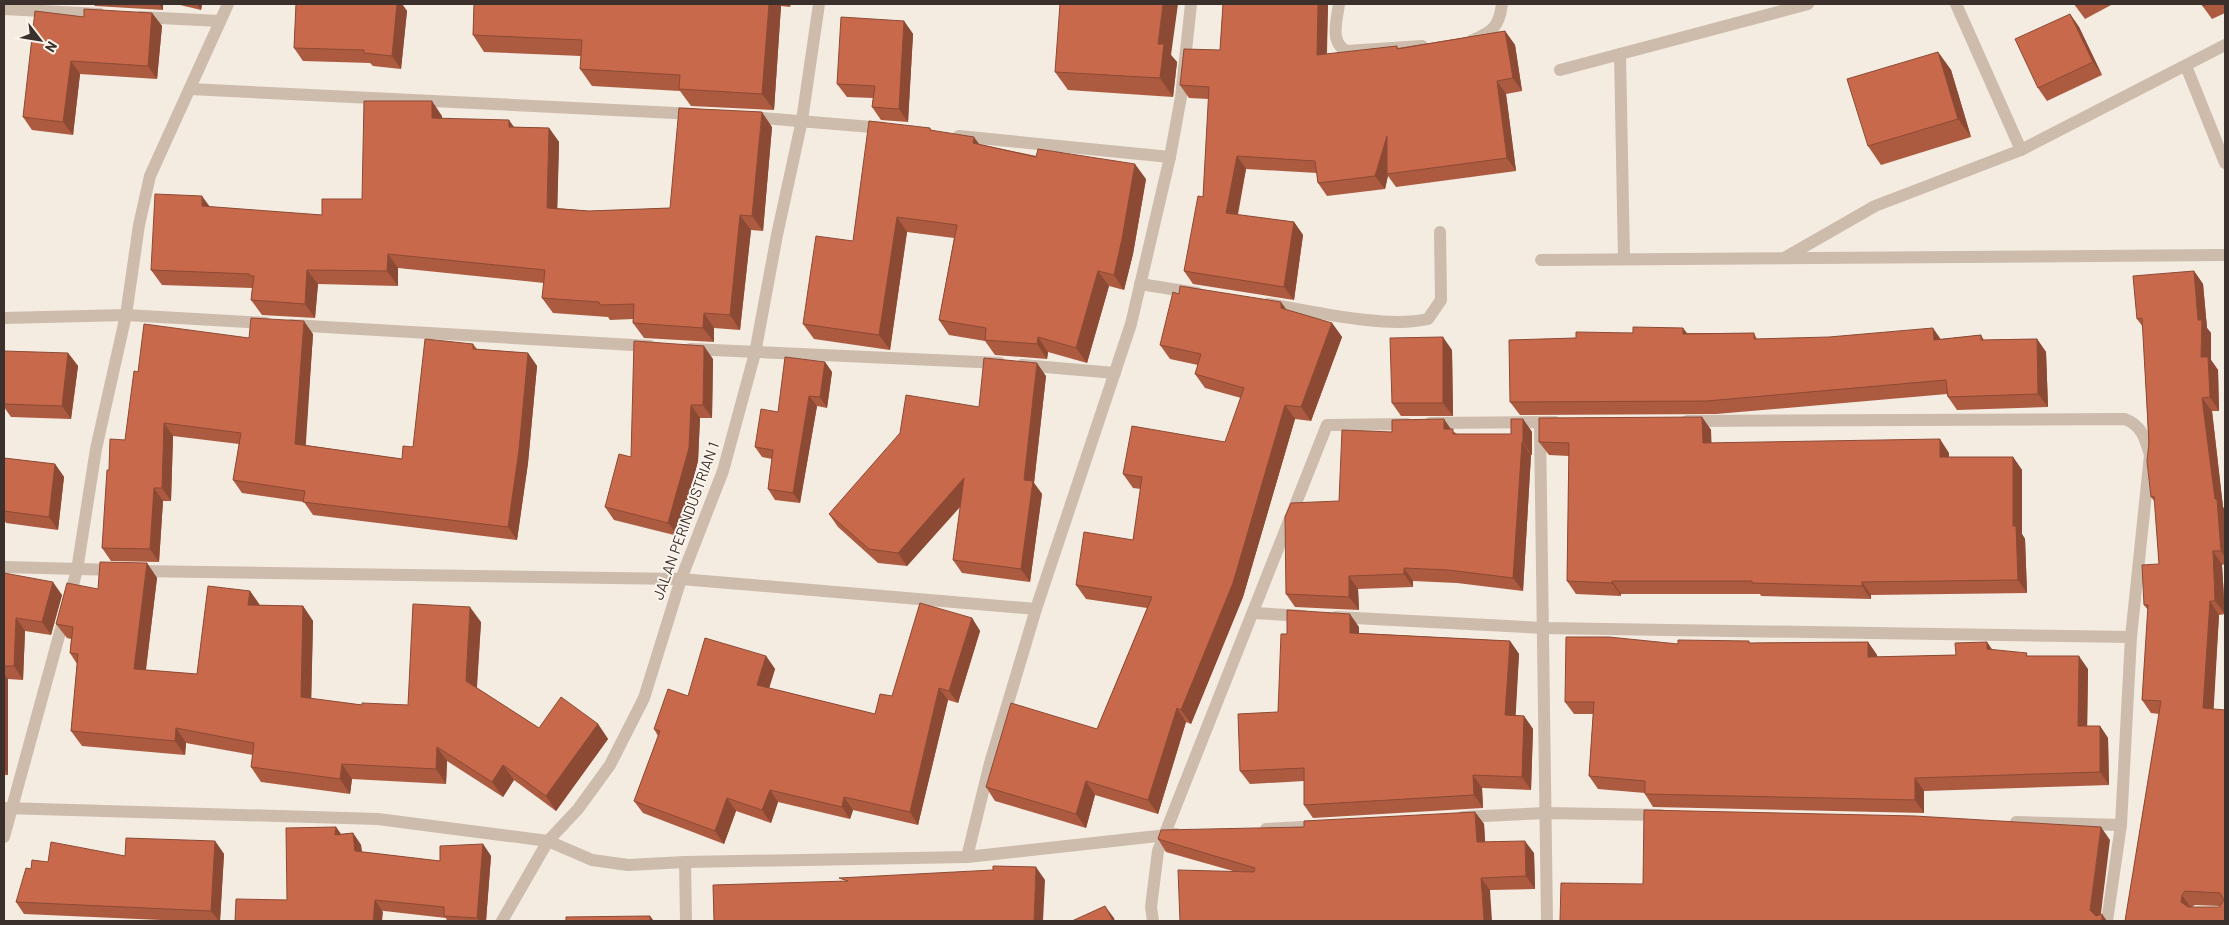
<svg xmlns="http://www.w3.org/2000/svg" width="2229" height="925" viewBox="0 0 2229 925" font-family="Barlow,sans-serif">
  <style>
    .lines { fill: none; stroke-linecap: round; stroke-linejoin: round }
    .minor { stroke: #cdbbac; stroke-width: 12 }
    .wall { fill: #ac5a40; fill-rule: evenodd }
    .shaded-wall { fill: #8c4a34 }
    .building { fill: #c8694b; stroke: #8c4a34; fill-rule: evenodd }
    .labels { text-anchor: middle; stroke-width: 4; stroke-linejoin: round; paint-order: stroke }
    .street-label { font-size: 15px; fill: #3b302b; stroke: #fbf5ee }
  </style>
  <rect width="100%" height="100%" fill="#f4ebe1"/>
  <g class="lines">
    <g class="minor">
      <path d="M1339,4C1337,20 1329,43 1347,51L1422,46"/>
      <path d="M1956,4L2021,150"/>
      <path d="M4,9L100,14"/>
      <path d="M140,17L220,21"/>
      <path d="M1471,41C1492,32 1499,28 1502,4"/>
      <path d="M1620,54L1624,259"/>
      <path d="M2186,66L2225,163"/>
      <path d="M1560,70L1808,4"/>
      <path d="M190,89L695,114"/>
      <path d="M750,117L884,128"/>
      <path d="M959,136L1170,157"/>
      <path d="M1786,257L1875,206L2021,150L2225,45"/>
      <path d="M1541,260L2225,255"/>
      <path d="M1140,284L1197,293"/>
      <path d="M1268,304C1312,311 1386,329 1428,319L1441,300L1440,232"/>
      <path d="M4,318L126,315L266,323"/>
      <path d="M291,325L650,346"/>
      <path d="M690,349L1000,363"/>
      <path d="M1022,365L1115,373"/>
      <path d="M1687,421L2125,419C2142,426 2145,438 2150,455L2131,637L2121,825L2107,921"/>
      <path d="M1430,423L1555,422"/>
      <path d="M1540,427L1547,921"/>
      <path d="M4,567L116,570"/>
      <path d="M136,571L681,579L1036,609"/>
      <path d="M1254,613L1304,616"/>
      <path d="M1336,617L1543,628L2131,637"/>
      <path d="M4,808L378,819L548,841L592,860L628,865L685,862L967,857L1176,834"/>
      <path d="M1463,817L1545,813L1661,815"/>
      <path d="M2016,822L2121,825"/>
      <path d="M1266,829L1321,826"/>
      <path d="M4,837L77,570L96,449L126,315L139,225L150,176L228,4"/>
      <path d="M967,857L990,763L1036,609L1131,324L1170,157L1181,97L1191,4"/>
      <path d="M685,862L686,921"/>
      <path d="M502,921L548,841L578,809L610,765L644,698L681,579L723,471L755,353L777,235L802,120L819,4"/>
      <path d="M1153,921L1151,907L1158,851L1327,425L1407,424"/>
    </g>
  </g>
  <g class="wall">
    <path d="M93,4H163V10L95,6Z"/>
    <path d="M176,4H202L201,10Z"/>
    <path d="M296,4H402L407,11L401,69L373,66L370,63L303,61L294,48Z"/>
    <path d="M474,4H791L790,7L781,6L774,110L691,106L680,91L592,86L580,69L581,56L484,52L473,35Z"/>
    <path d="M1223,4H1328L1327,54L1397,46L1398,48L1505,31L1515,45L1522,91L1506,94L1516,171L1396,187L1388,176L1385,189L1327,196L1318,183L1317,173L1246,169L1238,215L1294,222L1303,235L1294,300L1193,284L1184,271L1203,197L1209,99L1189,98L1180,85L1220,50Z"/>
    <path d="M2074,4H2113L2085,19Z"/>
    <path d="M2201,4H2225V13L2212,19Z"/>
    <path d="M152,13L162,26L157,79L80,74L73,135L32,130L23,117L84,17Z"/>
    <path d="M2070,14L2079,27L2102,75L2047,101L2038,88Z"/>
    <path d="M904,21L913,34L908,122L881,120L872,107L873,98L847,97L837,84Z"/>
    <path d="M1938,52L1951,70L1971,137L1881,165L1868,146Z"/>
    <path d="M1171,55L1177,62L1173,97L1068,90L1055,72Z"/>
    <path d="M442,116V118L514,127L549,128L559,142L557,208L589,211L670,208L772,127L763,231L751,230L740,330L714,328V342L644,338L633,323V319L610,320L608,317L553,313L542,298L544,283L398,268V286L318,284L315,318L262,315L251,300L252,288L162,285L151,270L210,207L322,215L362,199Z"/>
    <path d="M930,128L932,131L979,144L1146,179L1133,254L1124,290L1109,286L1087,363L1048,352L1047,359L995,355L985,341L949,335L939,320L954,238L907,232L890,350L814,339L803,324L853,241Z"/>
    <path d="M2194,271L2203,284L2207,328L2211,333V360L2218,370L2219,411H2212L2223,507L2225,510V564L2222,565L2225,614L2219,615L2213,709L2225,921H2125L2159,714L2151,713L2142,700L2148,610L2144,605L2159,564L2155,502L2151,497L2143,327L2137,319ZM2195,905L2220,906L2219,907H2192Z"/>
    <path d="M1179,294L1287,310L1332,323L1342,337L1311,421L1295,419L1243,597L1191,724L1186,722L1158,814L1095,795L1086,828L995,801L986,787L1097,729L1147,608L1086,599L1076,585L1133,540L1141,489L1133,488L1123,474L1225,442L1241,398L1205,388L1195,374L1198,365L1170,359L1160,345Z"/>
    <path d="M1683,328L1687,333H1754L1757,339H1942L1981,335L1984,340L2037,339L2046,352L2048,407L1957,410L1948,397L1947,394L1716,414L1520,415L1510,402L1576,338Z"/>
    <path d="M313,334L305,445L402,459L413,447L473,344L477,349L528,353L537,366L528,463L517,540L313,515L304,502L242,493L233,480L239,444L173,436L171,501H163L159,562L111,561L102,548L109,470L125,440L249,338Z"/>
    <path d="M1452,350L1453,416H1401L1392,403Z"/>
    <path d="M68,353L78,366L71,419L11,417L4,407V360Z"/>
    <path d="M713,359L712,418H700L698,461L678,536L614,520L605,507L631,457Z"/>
    <path d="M825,362L832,372L827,408L817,406L800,503L775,500L768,489L772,459L762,457L755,447L778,412Z"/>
    <path d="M1046,376L1034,483L1042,494L1030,582L962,573L953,560L961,506L907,566L878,563L838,527L829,514L979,407Z"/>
    <path d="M1702,417L1711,430V443L1949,453V457H2013L2022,470V534L2025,539L2027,593L1871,595V599L1761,596L1760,594H1621V596L1576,594L1567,581L1569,456L1549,455L1539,442Z"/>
    <path d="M1523,419L1532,432V455H1531L1523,591L1457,583L1413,581V587L1358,589L1359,610L1295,607L1286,594L1339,501L1392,432L1450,429L1457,434H1511Z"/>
    <path d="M4,458L55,464L64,477L58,530L6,523L4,519Z"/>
    <path d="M147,563L157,578L146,670L197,674L250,591L260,605L303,606L313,621L311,699L362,705H408L481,622L477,688L539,728L598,724L608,739L556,811L514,780L503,797L447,761L446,784L352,779L350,794L261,782L251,767L253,755L186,743L185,755L82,746L71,731L77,664L70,653L71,639L67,638L56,624L98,589Z"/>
    <path d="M4,573L62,595L51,635L25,631L23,680L8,679V775H4Z"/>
    <path d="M972,618L980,631L958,703L948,700L918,825L853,810L850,819L778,802L771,823L736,811L724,844L643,813L634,801L658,736L654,729L688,696L766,656L775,669L769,688L875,714Z"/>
    <path d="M1359,627V633L1510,641L1519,654L1515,715L1524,716L1533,729L1531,790L1482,788L1483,808L1313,818L1304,805V781L1250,784L1240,771L1278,712L1287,634Z"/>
    <path d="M1868,642L1877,655V657L1956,655L1987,642L1992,650L2029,656L2088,669L2087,726H2100L2108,738L2109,785L1924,791V813L1653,807L1645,794V793L1598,789L1589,776L1593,714H1574L1565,702L1678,644L1750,643Z"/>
    <path d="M1475,812L1484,824L1485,842L1534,853L1535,889L1490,890L1233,871L1166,852L1158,839L1304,827Z"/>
    <path d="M336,827L341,834L353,833L361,845L362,852L440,861L483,844L491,856L486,921H447L446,918L287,900Z"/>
    <path d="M215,841L224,854L220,921H184L24,914L16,902L31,869L48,862L125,856Z"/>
  </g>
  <g class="shaded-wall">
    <path d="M159,4H163V10Z"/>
    <path d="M197,4H202L201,10Z"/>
    <path d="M397,4H402L407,11L401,69L392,56Z"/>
    <path d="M769,4H780L781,6L774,110L762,94Z"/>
    <path d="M1163,4H1178L1171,55L1177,62L1173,97L1160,78L1158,44Z"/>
    <path d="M1318,4H1328L1326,68L1317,55Z"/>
    <path d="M152,13L162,26L157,79L148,66Z"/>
    <path d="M2070,14L2079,27L2102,75L2093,62Z"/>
    <path d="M904,21L913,34L908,122L899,109Z"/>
    <path d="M1505,31L1515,45L1522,91L1513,78Z"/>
    <path d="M1938,52L1951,70L1971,137L1958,119Z"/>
    <path d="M71,61L80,74L73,135L63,122Z"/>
    <path d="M1497,81L1506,94L1516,171L1507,158Z"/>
    <path d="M432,101L442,116V133L432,118Z"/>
    <path d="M762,112L772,127L763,231L752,216Z"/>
    <path d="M509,120L519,134L509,127Z"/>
    <path d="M549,128L559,142L557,222L547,208Z"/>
    <path d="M1387,136V174L1388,175L1385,189L1375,176Z"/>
    <path d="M974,137L985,152L973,143Z"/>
    <path d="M1237,156L1246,169L1235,226L1226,213Z"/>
    <path d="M1135,164L1146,179L1133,254L1124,290L1114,275Z"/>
    <path d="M202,196L213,211L202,206Z"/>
    <path d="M740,215L751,230L740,330L730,315Z"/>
    <path d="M897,217L907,232L890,350L879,335Z"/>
    <path d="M1294,222L1303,235L1294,300L1284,287Z"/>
    <path d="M388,254L398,268V286L387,271Z"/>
    <path d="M307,270L318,284L315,318L305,304Z"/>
    <path d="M1098,271L1109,286L1087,363L1076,348Z"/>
    <path d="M2194,271L2203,284L2207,328L2211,333V360L2218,370L2219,411L2210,397L2201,357Z"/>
    <path d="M1281,302L1291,316L1281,308Z"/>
    <path d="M704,313L714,328V342L703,328Z"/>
    <path d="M304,321L313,334L305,457L295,444Z"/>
    <path d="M1332,323L1342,337L1311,421L1301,407Z"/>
    <path d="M1683,328L1692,341L1683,334Z"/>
    <path d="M1933,328L1942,341L1934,340Z"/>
    <path d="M1038,337L1048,352L1047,359L1037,344Z"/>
    <path d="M1443,337L1452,350L1453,416L1443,403Z"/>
    <path d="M2037,339L2046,352L2048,407L2038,394Z"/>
    <path d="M704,346L713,359L712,418L703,405Z"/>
    <path d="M68,353L78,366L71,419L62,406Z"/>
    <path d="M528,353L537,366L528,463L517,540L508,527Z"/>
    <path d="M825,362L832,372L827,408L820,397Z"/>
    <path d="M1037,363L1046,376L1034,483L1042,494L1030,582L1021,569L1024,480Z"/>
    <path d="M809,396L817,406L800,503L793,493Z"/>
    <path d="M2202,398L2212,411L2223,507L2225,510V557L2221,551Z"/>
    <path d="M691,405L700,418L698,461L678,536L668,523Z"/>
    <path d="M1285,405L1295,419L1243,597L1191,724L1181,710Z"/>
    <path d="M1702,417L1711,430L1712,456L1703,443Z"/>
    <path d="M1444,419L1453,432L1444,429Z"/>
    <path d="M1523,419L1532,432V455L1523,442Z"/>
    <path d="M164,423L173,436L171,501L162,488Z"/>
    <path d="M1940,439L1949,453V470L1940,457Z"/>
    <path d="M1522,442L1531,455L1523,591L1513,578Z"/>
    <path d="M2013,457L2022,470V534L2025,539L2027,593L2018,580L2013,526Z"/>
    <path d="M55,464L64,477L58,530L49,517Z"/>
    <path d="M964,478L973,492L907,566L898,553Z"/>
    <path d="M154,488L163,501L159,562L150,549Z"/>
    <path d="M2213,551L2222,565L2225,614L2215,601Z"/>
    <path d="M147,563L157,578L144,683L134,669Z"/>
    <path d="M1404,568L1413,581V587L1404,574Z"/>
    <path d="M1349,576L1358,589L1359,610L1349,597Z"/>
    <path d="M1612,581L1621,594V596L1612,583Z"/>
    <path d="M53,582L62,595L51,635L42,622Z"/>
    <path d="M1862,582L1871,595V599L1862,586Z"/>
    <path d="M250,591L260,606L248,605Z"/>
    <path d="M2210,601L2219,615L2213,721L2203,708Z"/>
    <path d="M303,606L313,621L311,712L301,697Z"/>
    <path d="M470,607L481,622L476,696L466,681Z"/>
    <path d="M1350,614L1359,627V646L1350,633Z"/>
    <path d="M16,618L25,631L23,680L14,666Z"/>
    <path d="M972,618L980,631L958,703L949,691Z"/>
    <path d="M1510,641L1519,654L1515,728L1505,715Z"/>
    <path d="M1868,642L1877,655V670L1868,657Z"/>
    <path d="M1987,642L1996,655L1987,649Z"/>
    <path d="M766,656L775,669L766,698L757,685Z"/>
    <path d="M2079,656L2088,669L2087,739L2078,726Z"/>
    <path d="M4,673L8,679V775L4,768Z"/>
    <path d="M939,688L948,700L918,825L910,812Z"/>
    <path d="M1177,708L1186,722L1158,814L1148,800Z"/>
    <path d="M1524,716L1533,729L1531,790L1522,777Z"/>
    <path d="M598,724L608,739L556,811L546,796Z"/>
    <path d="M2100,726L2108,738L2109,785L2100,772Z"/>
    <path d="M176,728L186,743L185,755L175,741Z"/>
    <path d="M437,747L447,761L446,784L436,769Z"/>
    <path d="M342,764L352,779L350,794L340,779Z"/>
    <path d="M503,765L514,780L503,797L492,782Z"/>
    <path d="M1473,775L1482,788L1483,808L1474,795Z"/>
    <path d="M1915,778L1924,791V813L1915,800Z"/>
    <path d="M1086,781L1095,795L1086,828L1076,814Z"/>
    <path d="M770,790L778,802L771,823L762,810Z"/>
    <path d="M844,797L853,810L850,819L842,807Z"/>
    <path d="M727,798L736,811L724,844L715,831Z"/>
    <path d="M1475,812L1484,824L1486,855L1477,842Z"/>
    <path d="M336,827L344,839L335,835Z"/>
    <path d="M2101,827L2110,840L2100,921L2090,910Z"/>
    <path d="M353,833L361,845L363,863L355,851Z"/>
    <path d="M215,841L224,854L220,921H219L211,911Z"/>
    <path d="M1525,841L1534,853L1535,889L1526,876Z"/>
    <path d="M483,844L491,856L486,921H479L477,918Z"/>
    <path d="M1036,867L1045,880L1043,921H1034Z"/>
    <path d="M1481,878L1490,890L1492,921H1484Z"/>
    <path d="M2182,895L2191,908L2181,902Z"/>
    <path d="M375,900L383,912L382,921H373Z"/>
    <path d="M1105,906L1114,918L1115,921H1113Z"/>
    <path d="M2102,914L2107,921H2102Z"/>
    <path d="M650,916L654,921H650Z"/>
  </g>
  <g class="building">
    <path d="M296,4H397L392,56L364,53V50L294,48Z"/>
    <path d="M474,4H769L762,94L679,89L680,75L580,69L582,40L473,35Z"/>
    <path d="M1060,4H1163L1158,44H1164L1160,78L1055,72Z"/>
    <path d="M1223,4H1318L1317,55L1397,46V49L1505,31L1513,78L1497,81L1507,158L1387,174V136L1375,176L1318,183L1315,161L1237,156L1226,213L1294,222L1284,287L1184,271L1198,196L1203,197L1209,87L1180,85L1184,49L1220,50Z"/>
    <path d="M2201,4H2208L2203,6Z"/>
    <path d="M84,9L152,13L148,66L71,61L63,122L23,117L35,11L84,17Z"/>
    <path d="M2070,14L2093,62L2038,88L2015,39Z"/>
    <path d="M841,17L904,21L899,109L872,107L875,86L837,84Z"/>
    <path d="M1938,52L1958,119L1868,146L1847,79Z"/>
    <path d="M364,101H432V118L509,120V127L549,128L547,208L589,211L670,208L679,108L762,112L752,216L740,215L730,315L704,313L703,328L633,323L634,304L600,305L599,302L542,298L545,270L388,254L387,271L307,270L305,304L251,300L254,276H250V274L151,270L155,194L202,196V206L322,215V199H362Z"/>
    <path d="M869,121L930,128V130L974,137L973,143L1036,157L1038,149L1135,164L1122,239L1114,275L1098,271L1076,348L1038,337L1037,344L985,340L986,328L939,320L957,225L897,217L879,335L803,324L816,236L853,241Z"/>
    <path d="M2194,271L2198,320H2202L2201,357H2208L2210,397L2202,398L2215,499H2217L2221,551H2213L2215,601H2210L2203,708L2225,710V921H2125L2161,701L2142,700L2148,605H2144L2142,565L2159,564L2154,496L2151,497L2147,461L2149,442L2142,318L2137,319L2133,276ZM2185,891L2220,893L2224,900L2219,907H2188L2181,902L2182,895Z"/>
    <path d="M1180,286L1281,302V308L1332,323L1301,407L1285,405L1233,583L1181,710L1177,708L1148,800L1086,781L1076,814L986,787L1011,703L1097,729L1152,597L1076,585L1084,532L1133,540L1142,477L1123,474L1132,426L1225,442L1244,388L1195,374L1201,354L1160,345L1173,292L1179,294Z"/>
    <path d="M251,318L304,321L295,444L402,459L403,446L413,447L425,339L473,344V349L528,353L519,450L508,527L303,502L305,491L233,480L241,433L164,423L162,488H154L150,549L102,548L107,470H109L110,439L125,440L134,371L138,372L144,324L249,338Z"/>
    <path d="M1633,327L1683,328V334L1754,333V339L1829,337L1933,328L1934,340L1981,335V340L2037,339L2038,394L1948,397L1946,380L1707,401L1510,402L1509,340L1576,338V332L1633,333Z"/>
    <path d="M1443,337V403H1392L1390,338Z"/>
    <path d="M634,341L704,346L703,405H691L689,448L668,523L605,507L619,454L631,457Z"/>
    <path d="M4,351L68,353L62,406L4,404Z"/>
    <path d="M785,357L825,362L820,397L809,396L793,493L768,489L773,450L755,447L761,409L778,412Z"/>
    <path d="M984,358L1037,363L1024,480L1033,481L1021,569L953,560L964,478L898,553L869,549L829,514L900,433L906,395L979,407Z"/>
    <path d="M1702,417L1703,443L1940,439V457H2013V526H2016L2018,580L1862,582V586L1752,583V581H1612V583L1567,581L1569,443L1539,442V418Z"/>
    <path d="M1444,419V429H1453V434H1511V419H1523V442H1522L1513,578L1448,570L1404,568V574L1349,576V597L1286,594L1285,517L1291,503L1339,501L1342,430L1392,432V420Z"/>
    <path d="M4,458L55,464L49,517L4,511Z"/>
    <path d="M100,562L147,563L134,669L197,674L208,586L250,591L248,605L303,606L301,697L362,705V703L408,705L413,604L470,607L466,681L539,728L561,697L598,724L546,796L503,765L492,782L437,747L436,769L342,764L340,779L251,767L254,743L176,728L175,741L71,731L78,654L70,653L73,627L56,624L67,583L98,589Z"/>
    <path d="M4,573L53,582L42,622L16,618L14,666H4Z"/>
    <path d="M920,603L972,618L949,691L939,688L910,812L844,797L842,807L770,790L762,810L727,798L715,831L634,801L660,731L654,729L668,689L688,696L705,638L766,656L757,685L875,714L880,694L892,696Z"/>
    <path d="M1287,610L1350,614V633L1510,641L1505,715L1524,716L1522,777L1473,775L1474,795L1304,805V768L1240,771L1238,714L1278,712L1281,634H1287Z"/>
    <path d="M1566,637H1609L1678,644V640L1749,641V643L1868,642V657L1956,655L1955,643L1987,642V649L2027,653L2026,656H2079L2078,726H2100V772L1915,778V800L1645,794V781L1589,776L1594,702H1565Z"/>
    <path d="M1644,810L1915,816L2101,827L2090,910L2096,916L2102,914V921H1560L1561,883L1643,884Z"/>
    <path d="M1475,812L1477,842L1525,841L1526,876L1481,878L1484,921H1180L1178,870L1254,872L1255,868L1158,839L1161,830L1304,827V821Z"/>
    <path d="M336,827L335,835L353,833L355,851L440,861V846L483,844L477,918L444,916V907L375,900L373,921H235L236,899L287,900L286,828Z"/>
    <path d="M126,838L215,841L211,911L16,902L26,868L31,869L32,860L48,862L51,842L125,856Z"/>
    <path d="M993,866L1036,867L1034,921H714L713,885L848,881L839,878L993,870Z"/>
    <path d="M1105,906L1113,921H1072Z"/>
    <path d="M650,916V921H566V917Z"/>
  </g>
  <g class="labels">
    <g class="street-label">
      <text transform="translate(686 521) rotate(-70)" y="5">JALAN PERINDUSTRIAN 1</text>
    </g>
  </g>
  <rect width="2229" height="925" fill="none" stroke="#3b302b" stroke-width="10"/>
  <g transform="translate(40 40) rotate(121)" stroke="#fbf5ee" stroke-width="4" paint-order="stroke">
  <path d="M0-4L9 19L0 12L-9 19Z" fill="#3b302b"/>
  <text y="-8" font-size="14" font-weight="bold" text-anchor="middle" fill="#3b302b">N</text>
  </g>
</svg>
